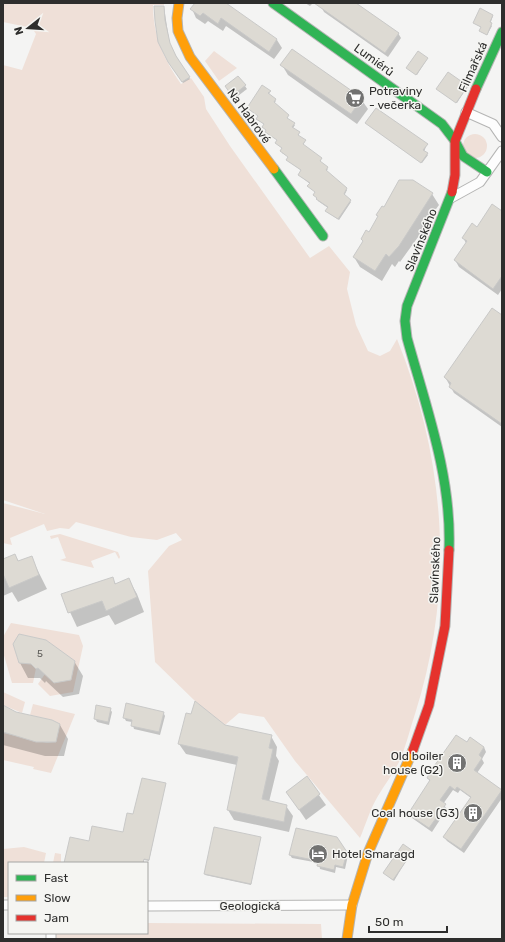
<svg xmlns="http://www.w3.org/2000/svg" width="505" height="942" viewBox="0 0 505 942" font-family="Rubik,sans-serif">
  <style>
    .green { fill: #efe0d8 }
    .shadow { fill: #0003 }
    .building { fill: #dddad3; stroke: #c9c9c8 }
    .lines { fill: none; stroke-linecap: round; stroke-linejoin: round }
    .street-casing { stroke: #b5b5b4; stroke-width: 11 }
    .fast-casing { stroke: #b5b5b4; stroke-width: 11 }
    .slow-casing { stroke: #b5b5b4; stroke-width: 11 }
    .jam-casing { stroke: #b5b5b4; stroke-width: 11 }
    .street { stroke: #fdfdfd; stroke-width: 9 }
    .fast { stroke: #30b455; stroke-width: 9 }
    .slow { stroke: #ff9f0a; stroke-width: 9 }
    .jam { stroke: #e5322d; stroke-width: 9 }
    .labels { text-anchor: middle; stroke-width: 3; stroke-linejoin: round; paint-order: stroke }
    .number-label { font-size: 10px; fill: #5a5956 }
    .street-label { font-size: 12px; fill: #2e2e2d; stroke: #f5f5f2 }
    .poi-label { font-size: 12px; fill: #2e2e2d; stroke: #f5f5f2; text-anchor: start }
  </style>
  <rect width="100%" height="100%" fill="#f4f4f3"/>
  <g class="green">
    <path d="M3,3H164V5H153C153,36 164,59 181,84L191,78L204,97L206,109L230,146L310,258L329,246L350,272L347,289L356,325L368,351L380,356L390,351L397,339C446,461 455,589 415,714C410,729 406,746 400,760C394,773 385,784 378,796C370,809 366,824 360,838L295,761L264,717L239,713L225,725L195,701L155,662L148,571L169,546L182,540L176,533L157,540L131,537L76,522L69,529L60,528L47,531L44,524L10,538L12,545L3,543V503L45,514L3,500V65L22,70L36,34L32,28L3,22Z"/>
    <path d="M214,51L237,68L219,81L205,61Z"/>
    <circle cx="475" cy="146" r="12"/>
    <path d="M60,534L118,552L120,557L119,559L115,552L91,561L94,568L60,560L66,558L58,537L51,539L50,536Z"/>
    <path d="M11,623L79,635L83,646L73,692L50,696L38,684L45,674L71,680L75,661L46,640L19,634L13,644L19,663L34,664L36,668L33,683H12L3,652V637Z"/>
    <path d="M3,692L25,702L22,713L3,705Z"/>
    <path d="M33,704L75,714L51,773L33,769L34,767L3,760V733L47,743L56,742L60,724L52,720L30,715Z"/>
    <path d="M24,847L46,853L44,863H9V897H3V849Z"/>
    <path d="M55,853L61,854V863H53Z"/>
    <path d="M147,923L321,924L322,939H47L48,933H147Z"/>
  </g>
  <g class="shadow">
    <path d="M197,3H224L277,40L282,48L274,59L226,26L223,31L208,21L205,24L196,18L192,9Z"/>
    <path d="M305,3H313L310,6Z"/>
    <path d="M325,3H354L398,33L401,38L388,57L324,12L322,8Z"/>
    <path d="M164,7L170,46L190,79L183,83L162,48Z"/>
    <path d="M493,16L490,24L492,26L487,35L481,32L482,28L474,23Z"/>
    <path d="M427,59L417,75L408,69Z"/>
    <path d="M282,65L361,99L368,109L357,124L288,75Z"/>
    <path d="M226,86H245L247,89L234,99Z"/>
    <path d="M467,87L457,103L438,90Z"/>
    <path d="M270,91L269,95L276,101L274,103L288,115L287,119L295,125L293,128L299,133L298,136L305,141L303,146L321,159L320,163L328,169L326,171L347,190L344,196L351,202L339,220L327,212L328,208L318,201L316,192L310,184L299,175L302,171L288,161L289,157L282,153L283,149L276,143L278,140L264,128L265,125L258,120L259,116L249,109Z"/>
    <path d="M366,123L427,144L424,152L428,155L422,163Z"/>
    <path d="M413,181L432,194L439,205L425,224L426,226L400,262L399,261L395,267L392,264L382,281L360,267L354,257L363,242L362,239L369,233L379,218L377,215Z"/>
    <path d="M502,212V289L498,295L459,267L455,260L466,243L463,238Z"/>
    <path d="M502,316V427L454,393L445,377Z"/>
    <path d="M15,555L19,562L31,557L47,589L18,602L12,592L3,596V559Z"/>
    <path d="M112,578L116,584L129,580L137,594L144,612L115,625L109,615L77,627L62,595Z"/>
    <path d="M74,661L83,676L79,694L63,697L46,681L45,683L40,678H28L20,663Z"/>
    <path d="M3,706L16,713L60,725L68,739L64,756H45L3,745Z"/>
    <path d="M110,709L112,712L109,725L97,722L95,718Z"/>
    <path d="M163,712L165,716L160,735L134,729L132,722L126,721L124,717Z"/>
    <path d="M271,736L277,747L276,756L279,761L269,802L286,806L293,816L289,832L234,820L228,810L237,765L186,754L179,744Z"/>
    <path d="M467,743L484,747L486,752L482,759L484,763L477,773L501,790L502,798L464,853L447,841L444,837L471,798L460,790L458,793L453,790L443,804L447,809L432,832L412,818L409,814L430,782L428,778Z"/>
    <path d="M306,777L326,805L306,820L287,792Z"/>
    <path d="M165,784L149,861L144,860V863H65L90,842L124,833L134,816Z"/>
    <path d="M260,838L251,885L205,875V874Z"/>
    <path d="M412,851L394,881L385,874Z"/>
    <path d="M346,852L348,855L345,869L336,867L335,873L320,869L319,863L292,858L290,855Z"/>
  </g>
  <g class="building">
    <path d="M195,3H226L277,39L269,52L221,18L218,24L203,13L200,16L190,9Z"/>
    <path d="M314,3H356L399,33L385,53Z"/>
    <path d="M154,6H164L165,20L170,43L176,56L190,77L182,82L168,62L158,42L155,21Z"/>
    <path d="M480,8L493,15L490,22L492,23L487,35L479,31L481,27L473,23Z"/>
    <path d="M292,49L362,98L351,114L280,65Z"/>
    <path d="M418,51L428,58L416,75L406,68Z"/>
    <path d="M448,72L468,86L456,103L436,89Z"/>
    <path d="M238,76L246,85L232,96L225,86Z"/>
    <path d="M262,85L271,91L268,93L276,99L274,102L289,115L287,118L295,123L292,127L300,132L298,135L306,140L303,144L322,158L320,161L328,167L326,170L347,188L344,194L351,200L338,219L325,211L328,207L316,199L317,198L313,195L315,192L307,186L310,183L298,175L301,170L286,160L288,157L280,151L282,148L275,143L277,140L265,132L266,130L262,127L264,124L256,119L258,116L247,108Z"/>
    <path d="M376,108L428,144L423,150L428,153L421,163L365,123Z"/>
    <path d="M399,180H413L433,193L399,246L389,257L386,254L375,271L353,257L363,241L361,239L366,230L369,232L378,216L376,215L382,206L384,207Z"/>
    <path d="M492,204L502,211V276L493,289L454,260L467,241L462,238L472,223L477,227Z"/>
    <path d="M492,308L502,315V424L449,387L451,383L444,377Z"/>
    <path d="M15,554L18,561L32,556L39,575L9,588L3,574V559Z"/>
    <path d="M113,577L115,584L129,578L137,597L106,611L102,601L68,613L61,594Z"/>
    <path d="M19,634L46,640L75,661L71,680L54,683L38,668L36,669L31,664L19,663L13,644Z"/>
    <path d="M195,701L225,725L272,735L269,748L273,749L262,799L287,805L284,822L227,810L238,757L178,744L186,713L191,714Z"/>
    <path d="M126,703L164,712L159,732L131,726L132,720L123,718Z"/>
    <path d="M3,705L16,712L52,720L60,724L56,742H36L3,732Z"/>
    <path d="M96,705L111,708L108,722L94,719Z"/>
    <path d="M456,735L467,742L470,737L484,747L479,755L482,758L474,770L502,790L461,849L443,837L471,797L457,787L455,790L450,786L440,800L446,804L429,828L408,814L430,780L427,778L430,772Z"/>
    <path d="M307,776L320,794L299,810L286,792Z"/>
    <path d="M142,778L166,783L149,860L144,859L143,863H64L70,837L89,841L92,826L123,832L127,813L133,814Z"/>
    <path d="M214,827L261,837L251,884L204,874Z"/>
    <path d="M296,828L337,837L347,852L343,867L335,865L334,870L317,866L318,861L289,855Z"/>
    <path d="M403,844L413,851L393,880L383,873Z"/>
  </g>
  <g class="lines">
    <defs>
      <g id="street">
        <path d="M466,112L493,124L502,137"/>
        <path d="M451,198L480,182L502,151"/>
        <path d="M3,905H9"/>
        <path d="M147,906L352,905"/>
        <path d="M51,939V933"/>
      </g>
      <g id="fast">
        <path d="M273,3L442,124L455,141L463,156L487,172"/>
        <path d="M476,89L502,32"/>
        <path d="M274,169L323,236"/>
        <path d="M449,550C452,477 426,407 407,338L405,321L407,306L452,192"/>
      </g>
      <g id="slow">
        <path d="M179,3L177,18L178,31L190,57L274,169"/>
        <path d="M347,939L352,905L368,853L413,750"/>
      </g>
      <g id="jam">
        <path d="M452,192L455,175V141L476,89"/>
        <path d="M413,750L429,705L445,626L449,550"/>
      </g>
    </defs>
    <use href="#street" class="street-casing"/>
    <use href="#fast" class="fast-casing"/>
    <use href="#slow" class="slow-casing"/>
    <use href="#jam" class="jam-casing"/>
    <use href="#street" class="street"/>
    <use href="#fast" class="fast"/>
    <use href="#slow" class="slow"/>
    <use href="#jam" class="jam"/>
  </g>
  <defs>
    <symbol id="supermarket-disc" viewBox="-11 -11 22 22"><circle r="9.5" fill="#737372" stroke="#f5f5f2"/><path d="M-6-5.5h2.5l.6 2H6L4.5 2H-2.5L-4.4-4H-6ZM-1.5 3.2a1.3 1.3 0 1 0 .1 0ZM3 3.2a1.3 1.3 0 1 0 .1 0Z" fill="#fff"/></symbol>
    <symbol id="building-disc" viewBox="-11 -11 22 22"><circle r="9.5" fill="#737372" stroke="#f5f5f2"/><path d="M-4-6H4V6H1V3H-1V6H-4ZM-2.5-4.3h1.7v1.8h-1.7ZM.8-4.3h1.7v1.8H.8ZM-2.5-1h1.7V.8h-1.7ZM.8-1h1.7V.8H.8Z" fill="#fff"/></symbol>
    <symbol id="hotel-disc" viewBox="-11 -11 22 22"><circle r="9.5" fill="#737372" stroke="#f5f5f2"/><path d="M-6-4.5h1.5V1H6V5H4.5V3h-9V5H-6ZM-4 0a1.8 1.8 0 1 1 3.6 0ZM.5 0V-2.5h3Q6-2.5 6 0Z" fill="#fff"/></symbol>
  </defs>
  <g fill-rule="evenodd">
    <use href="#supermarket-disc" x="344" y="87" width="22" height="22"/>
    <use href="#building-disc" x="446" y="752" width="22" height="22"/>
    <use href="#building-disc" x="462" y="802" width="22" height="22"/>
    <use href="#hotel-disc" x="307" y="843" width="22" height="22"/>
  </g>
  <g class="labels">
    <g class="number-label">
      <text x="40" y="657">5</text>
    </g>
    <g class="street-label">
      <text transform="translate(374 60) rotate(36)" y="4">Lumiérů</text>
      <text transform="translate(473 67) rotate(-66)" y="4">Filmařská</text>
      <text transform="translate(249 116) rotate(54)" y="4">Na Habrové</text>
      <text transform="translate(421 240) rotate(-68)" y="4">Slavínského</text>
      <text transform="translate(435 570) rotate(-88)" y="4">Slavínského</text>
      <text x="250" y="910">Geologická</text>
    </g>
    <g class="poi-label">
      <text x="369" y="95">Potraviny<tspan x="369" dy="14">- večerka</tspan></text>
      <text x="443" y="760" text-anchor="end">Old boiler<tspan x="443" dy="14">house (G2)</tspan></text>
      <text x="459" y="817" text-anchor="end">Coal house (G3)</text>
      <text x="332" y="858">Hotel Smaragd</text>
    </g>
  </g>
  <rect width="505" height="942" fill="none" stroke="#2e2e2d" stroke-width="8"/>
  <rect x="8" y="862" width="140" height="72" fill="#f5f5f2" stroke="#a5a5a3"/>
  <rect x="16" y="875" width="20" height="6" fill="#30b455" stroke="#a5a5a3"/>
  <text x="44" y="882" font-size="12" fill="#2e2e2d">Fast</text>
  <rect x="16" y="895" width="20" height="6" fill="#ff9f0a" stroke="#a5a5a3"/>
  <text x="44" y="902" font-size="12" fill="#2e2e2d">Slow</text>
  <rect x="16" y="915" width="20" height="6" fill="#e5322d" stroke="#a5a5a3"/>
  <text x="44" y="922" font-size="12" fill="#2e2e2d">Jam</text>
  <g transform="translate(28 28) rotate(253)" stroke="#f5f5f2" stroke-width="3" paint-order="stroke">
  <path d="M0-3L7 15L0 10L-7 15Z" fill="#2e2e2d"/>
  <text y="-6" font-size="11" font-weight="bold" text-anchor="middle" fill="#2e2e2d">N</text>
  </g>
  <path d="M369 926v6h78v-6" fill="none" stroke="#2e2e2d" stroke-width="2"/>
  <text x="375" y="926" font-size="12" fill="#2e2e2d" stroke="#f5f5f2" stroke-width="3" paint-order="stroke">50 m</text>
</svg>
